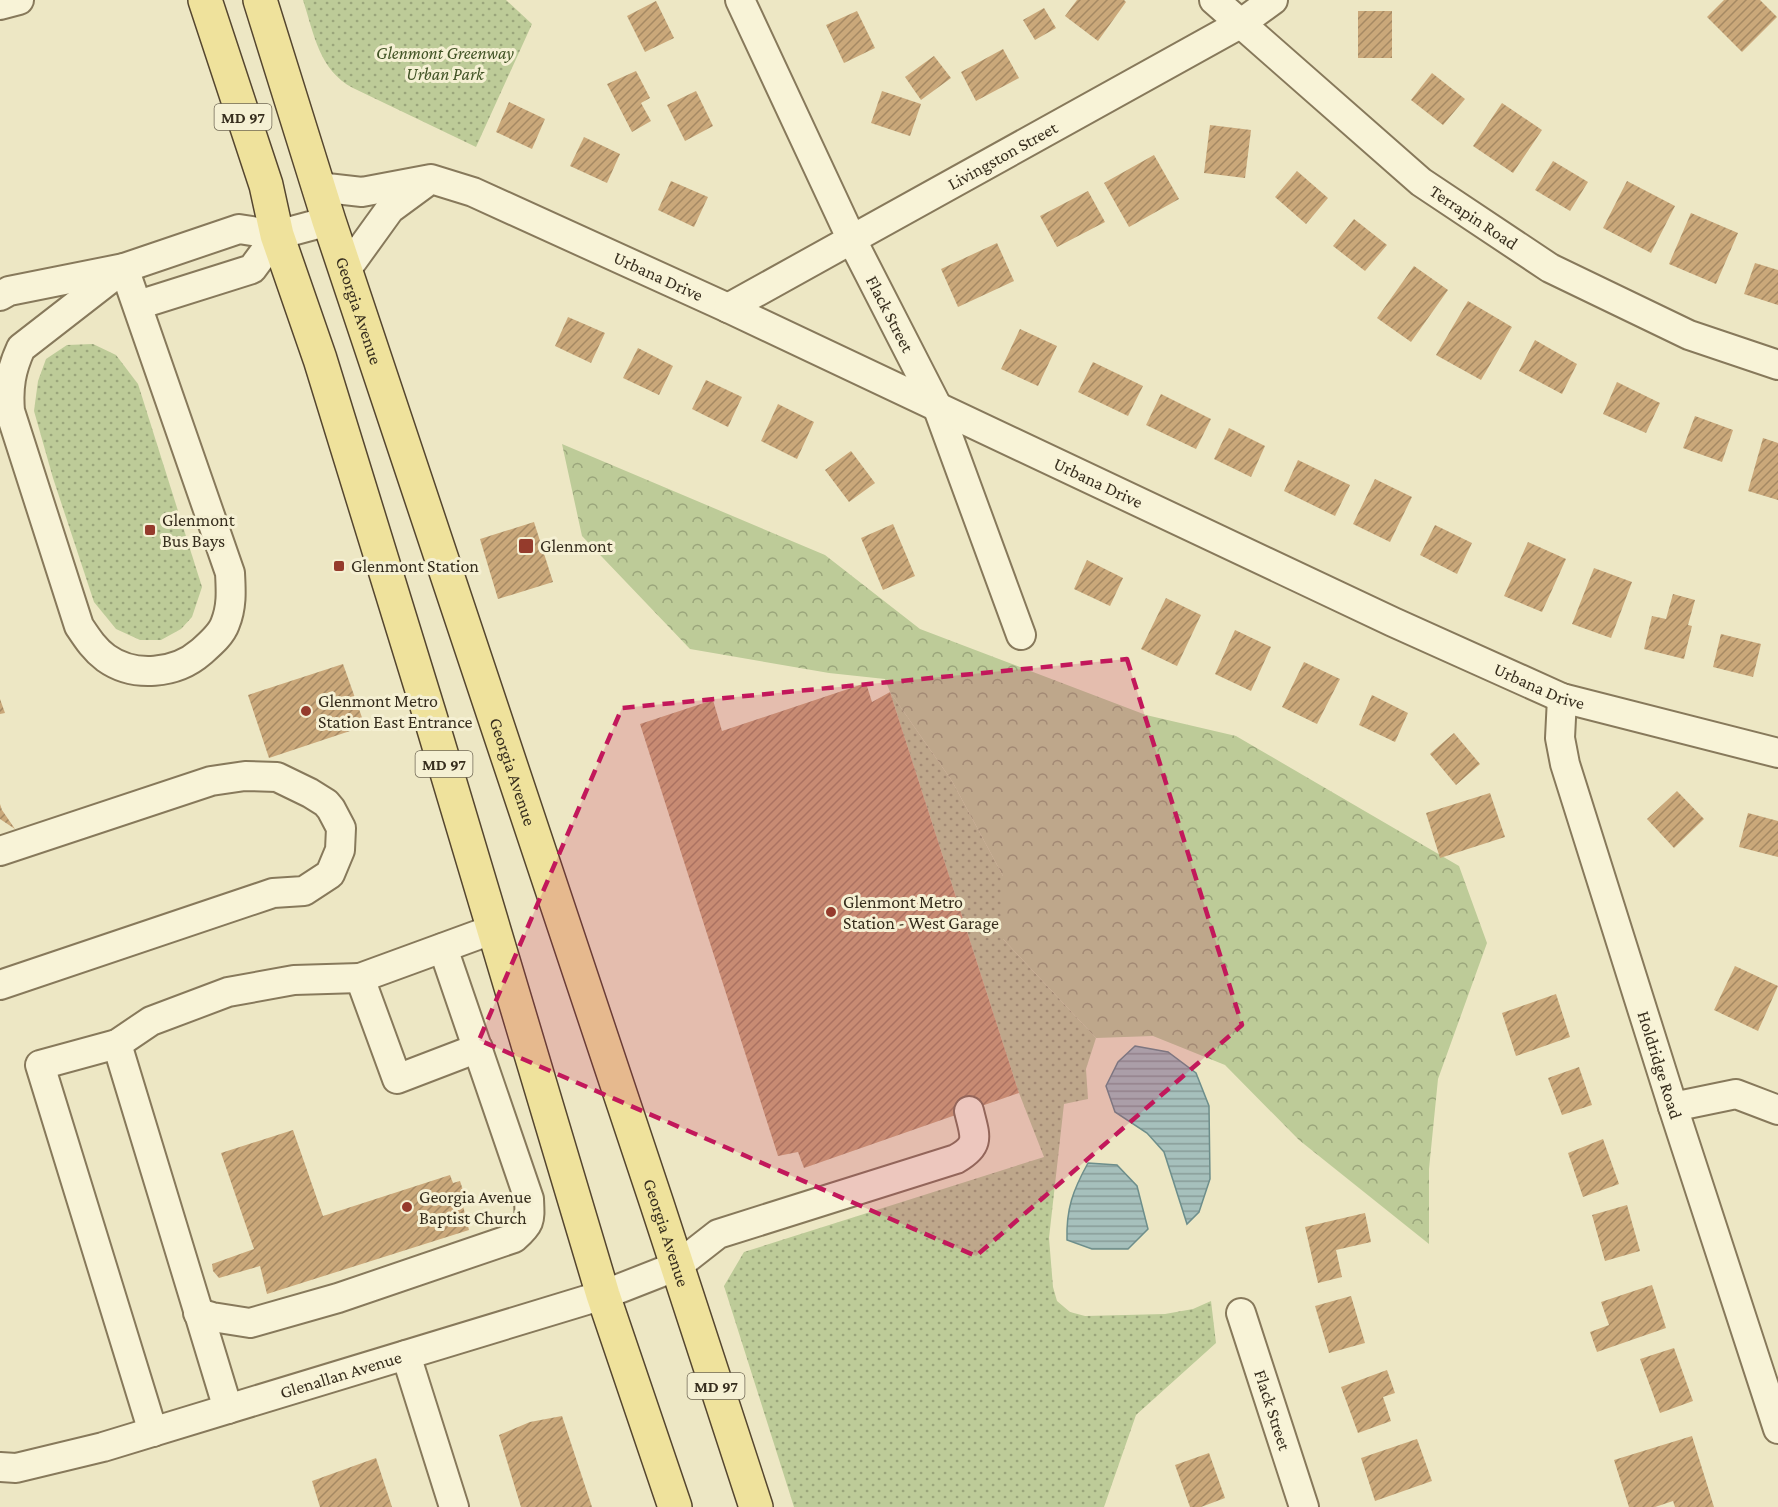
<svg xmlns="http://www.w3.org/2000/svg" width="1778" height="1507" viewBox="0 0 1778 1507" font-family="'Crimson Pro',serif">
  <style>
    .grass { fill: url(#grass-dots) }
    .forest { fill: url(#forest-crowns) }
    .water { fill: url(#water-rules); stroke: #6d8e8b; stroke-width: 1.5 }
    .building { fill: url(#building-hatch) }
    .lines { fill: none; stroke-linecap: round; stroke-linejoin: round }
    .minor-casing { stroke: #87795b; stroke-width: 32 }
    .major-casing { stroke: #55462f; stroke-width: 36 }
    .minor { stroke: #f8f3d7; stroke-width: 28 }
    .major { stroke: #efe29c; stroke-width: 33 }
    .marked { fill: #c2185b; fill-opacity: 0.2; stroke: #c2185b; stroke-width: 4.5; stroke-dasharray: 12 8; stroke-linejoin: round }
    .poi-dot { fill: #953b2c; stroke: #f5f0d3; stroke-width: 2 }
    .labels { text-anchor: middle; stroke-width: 6; stroke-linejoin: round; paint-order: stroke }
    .shield { fill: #f5f0d3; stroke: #706854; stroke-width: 1.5 }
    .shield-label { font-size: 16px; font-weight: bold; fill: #372e1e }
    .park-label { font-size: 18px; font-style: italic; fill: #415325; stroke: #f5f0d3 }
    .street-label { font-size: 18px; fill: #372e1e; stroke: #f5f0d3 }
    .poi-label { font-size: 18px; fill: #372e1e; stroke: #f5f0d3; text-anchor: start }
  </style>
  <defs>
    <pattern id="grass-dots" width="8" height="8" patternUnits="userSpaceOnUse" patternTransform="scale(1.5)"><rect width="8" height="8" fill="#bdcb98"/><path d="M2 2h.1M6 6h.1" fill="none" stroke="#9aa57b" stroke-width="1.8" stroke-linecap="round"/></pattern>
    <pattern id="forest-crowns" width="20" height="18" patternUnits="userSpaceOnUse" patternTransform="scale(1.5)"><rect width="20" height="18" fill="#bdcb98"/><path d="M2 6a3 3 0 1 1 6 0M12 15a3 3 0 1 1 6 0" fill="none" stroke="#9aa57b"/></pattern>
    <pattern id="water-rules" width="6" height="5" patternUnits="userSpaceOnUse" patternTransform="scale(1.5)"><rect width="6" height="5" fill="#a6c0bc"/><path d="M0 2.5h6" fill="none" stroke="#889c98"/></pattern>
    <pattern id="building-hatch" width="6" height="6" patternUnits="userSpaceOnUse" patternTransform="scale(1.5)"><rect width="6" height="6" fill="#caa87a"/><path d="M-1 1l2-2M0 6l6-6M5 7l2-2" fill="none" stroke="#a58963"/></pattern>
  </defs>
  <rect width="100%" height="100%" fill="#ede7c4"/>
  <g class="grass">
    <path d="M303,0H506L532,24L476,147L353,88C319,70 314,34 303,0Z"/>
    <path d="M93,344L116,355L138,384L202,587L192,617L181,629L161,640H140L116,629L94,602L53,478L34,411L38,381L46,359L67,345Z"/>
    <path d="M890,692L952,781L1003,876V939L1096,1038L1086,1069L1088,1099L1064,1104L1049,1238L1053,1287L1057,1301L1070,1312L1085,1316L1165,1314L1193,1309L1211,1301L1216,1343L1136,1415L1104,1507H794L724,1286L744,1252L1044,1157L1019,1093Z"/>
  </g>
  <path class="forest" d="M562,444L825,555L920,629L1146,715L1236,736L1459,866L1487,943L1438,1079L1429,1169V1244L1299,1140L1225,1065L1153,1036L1096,1038L1003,939V876L952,781L890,692L885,679L829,673L690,649L582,536Z"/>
  <g class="water">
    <path d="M1135,1046L1168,1052L1196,1073L1209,1106L1210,1179L1199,1212L1187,1224L1164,1152L1147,1133L1115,1112L1106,1086L1118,1062Z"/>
    <path d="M1088,1163L1117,1165L1137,1186L1148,1229L1128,1249H1092L1067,1240C1066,1209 1073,1190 1088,1163Z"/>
  </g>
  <g class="building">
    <path d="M1077,0H1124L1126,2L1098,41L1065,16Z"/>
    <path d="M1724,0H1760L1777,17L1742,52L1707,17Z"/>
    <path d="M656,1L674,38L645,52L627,16Z"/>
    <path d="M1044,8L1056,28L1035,40L1023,20Z"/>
    <path d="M857,11L875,48L844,63L826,25Z"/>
    <rect x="1358" y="11" width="34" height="47"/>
    <path d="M1003,49L1019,78L976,101L961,72Z"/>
    <path d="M934,56L951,78L921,100L905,77Z"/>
    <path d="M636,71L650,98L641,103L651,121L632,132L607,84Z"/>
    <path d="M1432,73L1465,99L1443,125L1411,100Z"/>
    <path d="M696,91L713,126L685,141L667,105Z"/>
    <path d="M882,91L921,104L910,136L871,123Z"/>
    <path d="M509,102L545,119L532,149L496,132Z"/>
    <path d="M1502,103L1542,130L1513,173L1473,146Z"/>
    <path d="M1210,125L1251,130L1245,178L1204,173Z"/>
    <path d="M584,137L620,154L607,183L570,166Z"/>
    <path d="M1154,155L1179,199L1129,227L1104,183Z"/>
    <path d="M1553,161L1588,182L1570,211L1535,190Z"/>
    <path d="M1297,171L1328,198L1306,224L1275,197Z"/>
    <path d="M671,181L708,197L694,227L658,210Z"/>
    <path d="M1627,181L1675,206L1651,253L1603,228Z"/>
    <path d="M1088,191L1105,222L1057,247L1040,216Z"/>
    <path d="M1691,213L1738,233L1716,284L1669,264Z"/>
    <path d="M1354,219L1387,245L1365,271L1333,246Z"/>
    <path d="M997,243L1014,281L958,307L941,269Z"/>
    <path d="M1755,263L1778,270V305L1744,294Z"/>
    <path d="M1414,266L1448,290L1411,342L1377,318Z"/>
    <path d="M1468,301L1512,327L1481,380L1436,355Z"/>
    <path d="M568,317L605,333L591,363L555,346Z"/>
    <path d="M1020,329L1057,346L1038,386L1001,369Z"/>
    <path d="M1535,340L1577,364L1562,394L1519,371Z"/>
    <path d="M638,348L673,366L659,395L623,378Z"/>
    <path d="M1093,362L1143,386L1128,416L1078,392Z"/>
    <path d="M706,380L742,397L728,427L692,409Z"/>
    <path d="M1617,382L1660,403L1646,433L1603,414Z"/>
    <path d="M1161,394L1211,419L1196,449L1146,425Z"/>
    <path d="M778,404L814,422L797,459L761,441Z"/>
    <path d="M1695,416L1733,430L1722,462L1683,448Z"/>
    <path d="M1229,428L1265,446L1251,477L1214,459Z"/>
    <path d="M1763,438L1778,443V500L1748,491Z"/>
    <path d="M851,451L875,483L849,502L825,470Z"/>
    <path d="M1298,460L1350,485L1335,516L1284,491Z"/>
    <path d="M1375,479L1412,497L1390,542L1353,524Z"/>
    <path d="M534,522L553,582L498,599L480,539Z"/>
    <path d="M893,524L915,576L883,590L861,538Z"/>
    <path d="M1435,525L1472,543L1457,574L1420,555Z"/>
    <path d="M1528,542L1566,559L1542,612L1504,596Z"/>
    <path d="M1087,560L1123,578L1110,606L1074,589Z"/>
    <path d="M1594,568L1632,582L1611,638L1572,624Z"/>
    <path d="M1673,594L1695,600L1688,625L1692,626L1684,659L1644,649L1652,616L1666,619Z"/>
    <path d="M1166,598L1201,615L1177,666L1141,649Z"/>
    <path d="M1235,630L1271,647L1251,691L1215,674Z"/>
    <path d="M1721,634L1761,644L1753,677L1713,667Z"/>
    <path d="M1304,662L1340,679L1317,724L1282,707Z"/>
    <path d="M343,664L365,726L269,758L248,695Z"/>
    <path d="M866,683L872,702L890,692L1019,1093L804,1168L798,1152L778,1156L640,724L713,700L722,731Z"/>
    <path d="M1372,695L1408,713L1395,742L1359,725Z"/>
    <path d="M0,699L5,713L0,714Z"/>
    <path d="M1454,733L1480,764L1456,785L1430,754Z"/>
    <path d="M1677,791L1704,819L1674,848L1647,819Z"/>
    <path d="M1490,793L1505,837L1440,858L1426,813Z"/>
    <path d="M0,804L2,810L15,829L0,819Z"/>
    <path d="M1748,813L1778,821V857L1739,847Z"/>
    <path d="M1735,966L1778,986L1758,1031L1714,1010Z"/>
    <path d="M1556,994L1570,1037L1516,1056L1502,1013Z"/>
    <path d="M1579,1067L1592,1105L1562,1115L1548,1078Z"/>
    <path d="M293,1130L323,1216L450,1175L453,1183L460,1181L465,1196L461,1198L469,1230L267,1294L260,1266L219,1278L213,1271L212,1264L254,1249L221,1153Z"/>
    <path d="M1603,1139L1619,1184L1583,1197L1568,1153Z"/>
    <path d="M1627,1205L1640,1251L1605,1261L1592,1215Z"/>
    <path d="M1365,1213L1371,1242L1336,1250L1342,1277L1318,1283L1305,1227Z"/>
    <path d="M1652,1285L1666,1328L1597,1352L1590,1332L1609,1325L1601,1302Z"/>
    <path d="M1351,1296L1365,1343L1329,1353L1315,1306Z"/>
    <path d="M1674,1348L1693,1401L1660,1413L1640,1359Z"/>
    <path d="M1387,1370L1395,1393L1383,1397L1391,1421L1358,1433L1341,1387Z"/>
    <path d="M562,1416L592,1507H521L499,1435L530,1422Z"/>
    <path d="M1692,1436L1714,1507H1675L1673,1501L1655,1507H1629L1614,1460Z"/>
    <path d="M1417,1439L1432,1481L1375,1501L1361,1458Z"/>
    <path d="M1209,1453L1225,1498L1201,1507H1190L1175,1465Z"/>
    <path d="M376,1458L392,1507H320L312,1481Z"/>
  </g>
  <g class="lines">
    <defs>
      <g id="minor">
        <path id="s1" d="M740,0L852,240L937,406L1021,635"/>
        <path id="s2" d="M1214,0L1421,182L1550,268L1689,335L1778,365"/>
        <path d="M0,5L19,0"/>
        <path id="s3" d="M318,187L362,192L431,179L473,192L728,308L1393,622L1562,698L1778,753"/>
        <path d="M124,268L230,573C231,591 232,607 225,624C221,635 210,644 201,652C176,674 134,678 106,658C94,649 87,638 79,626L10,411C8,387 11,370 21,348Z"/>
        <path d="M346,270L390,209L424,184"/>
        <path d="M0,296L9,291L124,268L239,229L277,235L329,221"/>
        <path d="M138,305L252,269L277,235"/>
        <path id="s4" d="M728,308L1240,24L1273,0"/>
        <path id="s5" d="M1562,698L1560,738L1565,764L1673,1107L1778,1429"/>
        <path d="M0,851L211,781L245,776L277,777L310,793L326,803L331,809L341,828L340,850L330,874L304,891L273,893L0,985"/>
        <path d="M117,1044L228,1409"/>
        <path d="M478,1048L397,1079L360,978L494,929"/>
        <path d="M1673,1107L1736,1094L1778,1110"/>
        <path d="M198,1313L212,1317L250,1323L338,1298L514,1238C531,1223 530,1221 529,1199L443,948"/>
        <path id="s6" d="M1241,1313L1304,1507"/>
        <path d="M406,1355L454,1507"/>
        <path d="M153,1432L40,1065L117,1044L151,1021L228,992L294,980L360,978"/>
        <path id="s7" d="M0,1467L16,1468L103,1447L603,1295L677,1266L718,1234L956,1159C981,1145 975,1136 969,1111"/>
      </g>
      <g id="major">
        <path d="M205,0L266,185L277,235L320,359L430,716L603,1295L675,1507"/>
        <path id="s8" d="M260,0L329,221L657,1204L756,1507"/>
      </g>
    </defs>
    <use href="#minor" class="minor-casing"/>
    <use href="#major" class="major-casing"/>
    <use href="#minor" class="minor"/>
    <use href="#major" class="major"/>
  </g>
  <path class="marked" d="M1127,659L1242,1025L976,1256L479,1040L622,708Z"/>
  <g class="poi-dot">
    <rect x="144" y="524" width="12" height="12" rx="3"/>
    <rect x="518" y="538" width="16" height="16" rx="3"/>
    <rect x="333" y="560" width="12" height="12" rx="3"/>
    <circle cx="306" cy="711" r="6"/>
    <circle cx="831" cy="912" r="6"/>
    <circle cx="407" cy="1207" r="6"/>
  </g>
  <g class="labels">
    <g class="shield">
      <rect x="214.5" y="104" width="57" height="26" rx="4.5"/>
      <rect x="415.5" y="751" width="57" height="26" rx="4.5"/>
      <rect x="687.5" y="1373" width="57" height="26" rx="4.5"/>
    </g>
    <g class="shield-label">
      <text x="243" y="123">MD 97</text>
      <text x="444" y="770">MD 97</text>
      <text x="716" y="1392">MD 97</text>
    </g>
    <g class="park-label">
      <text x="445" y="59">Glenmont Greenway<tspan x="445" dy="21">Urban Park</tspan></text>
    </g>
    <g class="street-label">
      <text dy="6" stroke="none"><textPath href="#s4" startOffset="314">Livingston Street</textPath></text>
      <text dy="6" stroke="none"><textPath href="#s2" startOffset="339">Terrapin Road</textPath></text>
      <text dy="6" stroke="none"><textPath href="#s3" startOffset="362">Urbana Drive</textPath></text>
      <text dy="6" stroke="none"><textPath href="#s8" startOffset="326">Georgia Avenue</textPath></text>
      <text dy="6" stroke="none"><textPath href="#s1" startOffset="348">Flack Street</textPath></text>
      <text dy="6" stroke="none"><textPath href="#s3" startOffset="848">Urbana Drive</textPath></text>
      <text dy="6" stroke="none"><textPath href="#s3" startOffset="1334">Urbana Drive</textPath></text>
      <text dy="6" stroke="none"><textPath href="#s8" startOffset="812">Georgia Avenue</textPath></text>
      <text dy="6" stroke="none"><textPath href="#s5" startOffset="382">Holdridge Road</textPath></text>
      <text dy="6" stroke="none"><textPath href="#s8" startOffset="1298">Georgia Avenue</textPath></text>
      <text dy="6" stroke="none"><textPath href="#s7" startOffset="354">Glenallan Avenue</textPath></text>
      <text dy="6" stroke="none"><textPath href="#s6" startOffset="102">Flack Street</textPath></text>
    </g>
    <g class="poi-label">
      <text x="162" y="526">Glenmont<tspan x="162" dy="21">Bus Bays</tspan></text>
      <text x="540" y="552">Glenmont</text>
      <text x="351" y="572">Glenmont Station</text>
      <text x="318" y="707">Glenmont Metro<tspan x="318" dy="21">Station East Entrance</tspan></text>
      <text x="843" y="908">Glenmont Metro<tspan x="843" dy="21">Station - West Garage</tspan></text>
      <text x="419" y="1203">Georgia Avenue<tspan x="419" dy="21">Baptist Church</tspan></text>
    </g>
  </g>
</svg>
